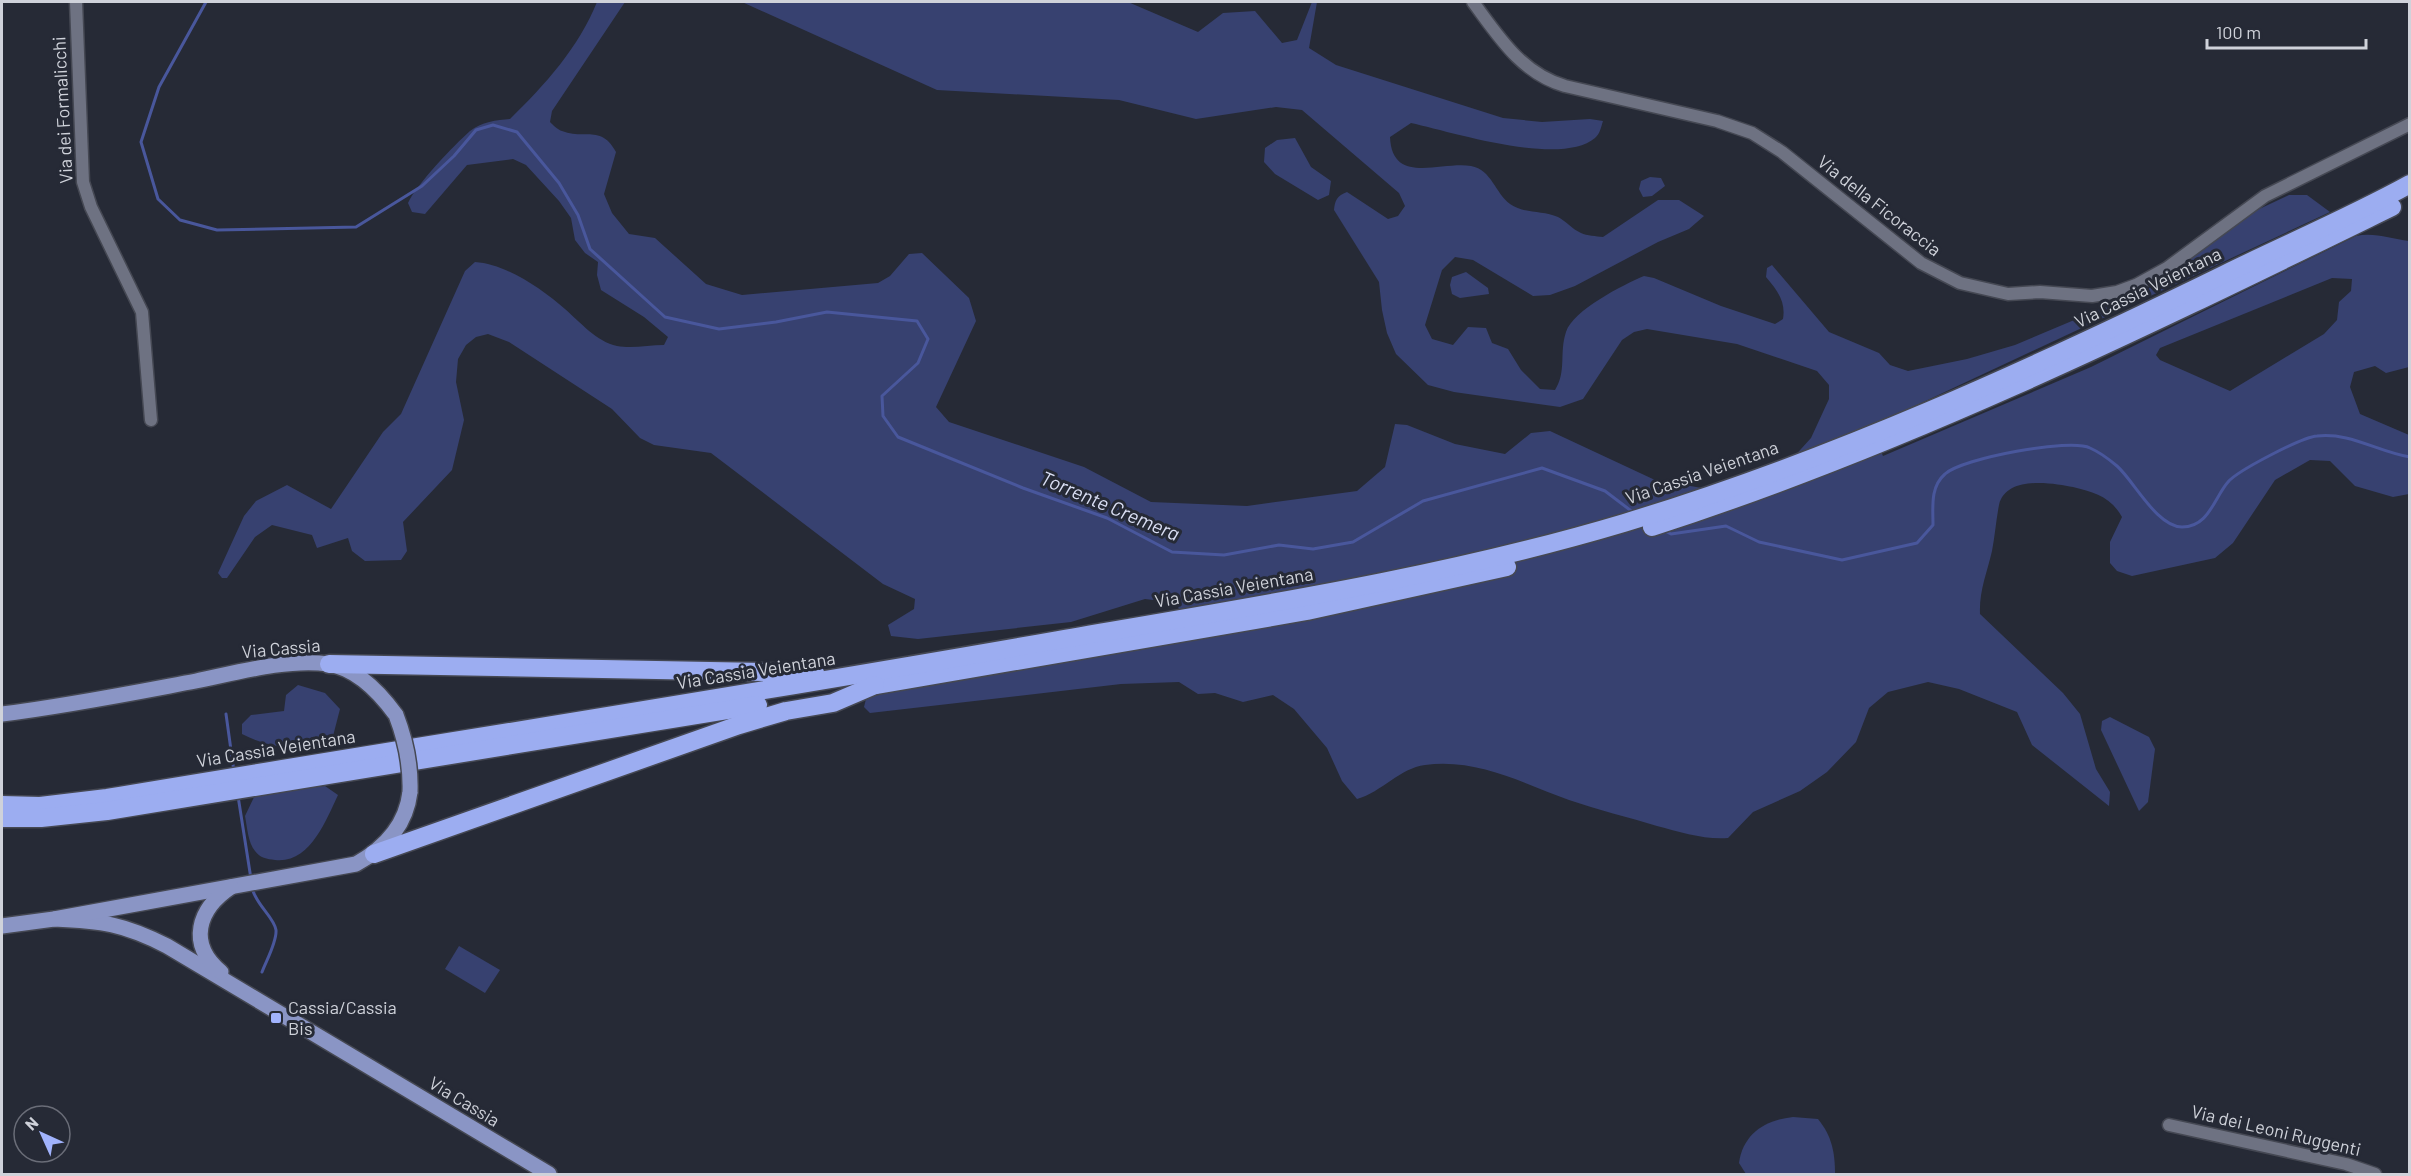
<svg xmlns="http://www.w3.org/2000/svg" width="2411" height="1176" viewBox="0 0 2411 1176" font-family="Barlow,sans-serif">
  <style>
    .green { fill: #374170; fill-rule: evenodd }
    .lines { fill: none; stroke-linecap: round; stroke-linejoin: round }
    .stream { stroke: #49579c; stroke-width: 3 }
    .street-casing { stroke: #454853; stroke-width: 15 }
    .primary-casing { stroke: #454853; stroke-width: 18 }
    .highway-casing { stroke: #454853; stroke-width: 21 }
    .street { stroke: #6e7282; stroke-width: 12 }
    .primary { stroke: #8a95c5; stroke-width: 15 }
    .highway { stroke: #9cadf1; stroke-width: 18 }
    .primary-bridge-casing { stroke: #454853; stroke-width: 18; stroke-linecap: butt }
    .primary-bridge { stroke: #8a95c5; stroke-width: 15 }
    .poi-dot { fill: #a1b3fd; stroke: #262a36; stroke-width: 2 }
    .labels { text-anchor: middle; stroke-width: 6; stroke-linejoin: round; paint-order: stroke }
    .street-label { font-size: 18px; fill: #cfd2da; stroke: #262a36 }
    .poi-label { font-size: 18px; fill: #cfd2da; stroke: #262a36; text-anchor: start }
    .water-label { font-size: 20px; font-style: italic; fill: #dadff4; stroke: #262a36 }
  </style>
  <rect width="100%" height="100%" fill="#262a36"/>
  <g class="green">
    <path d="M597,2H625L552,111L550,122C553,125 558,130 562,131C584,140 601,124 616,152L604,194L612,213L629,234L655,238L706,284L742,295L878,283L890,276L909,254L922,253L969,298L976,321L936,407L949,422L1084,467L1151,502L1247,506L1357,491L1385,467L1395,424L1407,425L1455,444L1505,454L1531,433L1550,431L1655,480L1708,489L1791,460L1811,438L1829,399V385L1817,371L1737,344L1647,329L1634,332L1622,340L1583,399L1560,407L1454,392L1428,385L1396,354L1387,333L1382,310L1379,282L1334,210C1335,200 1337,196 1347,192L1388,219L1398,216L1405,206L1399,193L1302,110L1276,107L1196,119L1119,100L937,90L742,2H1128L1198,32L1223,13L1255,11L1282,43L1297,40L1312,2H1317L1309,48L1336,65L1503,118L1542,122L1590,119L1603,121C1601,127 1600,134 1595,138C1561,167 1452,132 1411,123L1390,137C1392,186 1441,161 1471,166C1492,170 1495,193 1510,204C1524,214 1542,210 1558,217C1566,221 1572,229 1581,233C1587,236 1596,236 1603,237L1658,200H1679L1704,216L1689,229L1658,242L1575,286L1550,295L1533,296L1473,260L1455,257L1442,270L1425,325L1432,339L1453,345L1468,327L1486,328L1492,343L1508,349L1521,370L1540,389L1555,390C1567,371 1559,353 1566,332C1573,310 1623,285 1644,276L1654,278L1721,306L1775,324L1783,319C1786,301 1777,290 1766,277L1767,268L1772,265L1829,332L1879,353L1890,365L1908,371L1967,359L2015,345L2148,289L2255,211L2289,195H2307L2330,212L1870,427L1883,456L2091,367L2356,236C2374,232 2391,239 2409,241V367L2386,373L2375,366L2354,372L2350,387L2360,414L2409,435V494L2393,497L2355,486L2330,461L2310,460L2275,480L2233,543L2215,558L2132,576L2117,571L2110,563V542L2122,517C2111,497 2094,492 2073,487C2053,483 2006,475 1999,505C1996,520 1995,536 1992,551C1987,573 1979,591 1980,614L2063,693L2080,714L2096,769L2110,792L2109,806L2032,745L2017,712L1959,689L1928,682L1888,692L1869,708L1856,742L1827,772L1800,791L1753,812L1728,838C1705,840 1680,832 1657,826C1628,817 1598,810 1569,800C1522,783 1477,758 1425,765C1400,768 1382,792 1357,799L1342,781L1327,748L1294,709L1273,695L1243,702L1215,693L1198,694L1179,682L1121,684L870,713L864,707L866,699L882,690L1127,652L1174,641L1181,633L1178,603L1145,599L1071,622L918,639L891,636L888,625L914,609L915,599L883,584L711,453L654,445L640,438L612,409L509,342L488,334L476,337L466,345L458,359L456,382L464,420L452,470L403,522L407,551L401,560L365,561L352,551L348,538L317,548L312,535L272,525L255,537L227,578H222L218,573L244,516L256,501L287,485L331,509L383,432L401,414L465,271L475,262C506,264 542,289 565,309C580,322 597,342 617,346C632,349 649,345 664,345L668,337L644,317L601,290L597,275L598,262L585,253L575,240L571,218L559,201L526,165L513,159L467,165L425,214L412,212L408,203C416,185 454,145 470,131C481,122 497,120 510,119C545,85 579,47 597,2ZM2332,278L2352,279L2351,291L2339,302L2337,320L2324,334L2230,391L2160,360L2156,355L2160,348Z"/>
    <path d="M1295,138L1311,167L1331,181L1329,195L1318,200L1275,174L1264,162L1265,148L1277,140Z"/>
    <path d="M1650,177L1661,178L1665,186L1652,196L1643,197L1639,189L1641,181Z"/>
    <path d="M1466,272L1488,288L1489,294L1460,298L1452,294L1450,285L1452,277Z"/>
    <path d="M298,685L325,693L340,709L332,740C304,753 269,748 242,734V724L251,715L284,711L286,695Z"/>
    <path d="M2110,717L2149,737L2155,749L2148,802L2139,811L2101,730L2102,721Z"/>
    <path d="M325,786L338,795C326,820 310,864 275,860C267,859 260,858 255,851C248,843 247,826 245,816L256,793Z"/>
    <path d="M459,946L500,970L485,993L445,969Z"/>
    <path d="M1793,1117L1818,1119C1832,1136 1835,1153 1835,1174H1746L1739,1163C1743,1134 1765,1120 1793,1117Z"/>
  </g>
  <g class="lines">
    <g class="stream">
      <path d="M206,2L159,87L141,142L158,199L180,220L217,230L356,227L422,186L454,156L476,130L493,125L517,132L559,183L578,215L590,249L665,317L719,329L776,322L827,312L917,321L928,339L918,363L882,396L883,416L898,437L1023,488L1107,518L1172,552L1224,555L1279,545L1313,549L1353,542L1423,501L1542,468L1605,491L1634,513"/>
      <path d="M1663,530L1671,534L1726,526L1759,542L1842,560L1917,543L1933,525C1933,507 1930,487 1945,474C1962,458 2071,438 2090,448C2099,452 2110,460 2117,466C2134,481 2157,527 2182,527C2209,527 2214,498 2228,482C2237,471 2302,437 2317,436C2350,432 2378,452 2410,457"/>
      <path d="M226,714L234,772"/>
      <path d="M238,796L251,879"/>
      <path d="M252,888C256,905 274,917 276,930C277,942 266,961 262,972"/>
    </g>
    <defs>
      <g id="street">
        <path d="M76,2L83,182L91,207L142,312L151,420"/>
        <path d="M1473,2C1499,37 1521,73 1565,86L1717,121L1752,133L1782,152L1921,263L1960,283L2008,294L2040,292L2092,296L2117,292L2136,285L2167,268L2265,196L2410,124"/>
        <path d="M2169,1125L2346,1164L2375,1174"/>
      </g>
      <g id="primary">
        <path d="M2,714C67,706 132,693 196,681C235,673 289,658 328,664C357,668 380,693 396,715"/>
        <path d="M54,919C102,921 124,924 167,946L549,1174"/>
        <path d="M2,926L54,919L356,864C385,848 406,826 410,792"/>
        <path d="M221,972C187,944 198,909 231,887"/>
      </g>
      <g id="highway">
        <path d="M1652,527C1909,444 2150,325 2392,207"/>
        <path d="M329,664L815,673"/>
        <path d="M877,685L1307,611L1507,567"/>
        <path d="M2,805L40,806L107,798C424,745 741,696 1058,640C1248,607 1440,578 1624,523C1832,460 2031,369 2225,274C2286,244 2350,217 2410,184"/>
        <path d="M2,818H41L107,811L758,705"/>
        <path d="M374,854L739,725L786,711L833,703L875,685"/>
      </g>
    </defs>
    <use href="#street" class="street-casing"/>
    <use href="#primary" class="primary-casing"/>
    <use href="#highway" class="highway-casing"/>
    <use href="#street" class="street"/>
    <use href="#primary" class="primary"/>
    <use href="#highway" class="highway"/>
    <defs>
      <path id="primary-bridge" d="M396,715C406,741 411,764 410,792"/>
    </defs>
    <use href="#primary-bridge" class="primary-bridge-casing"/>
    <use href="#primary-bridge" class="primary-bridge"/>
  </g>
  <rect class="poi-dot" x="270" y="1012" width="12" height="12" rx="3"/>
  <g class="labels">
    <g class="street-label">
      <text transform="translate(63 110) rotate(-93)" y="6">Via dei Formalicchi</text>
      <text transform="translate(1879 206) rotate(38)" y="6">Via della Ficoraccia</text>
      <text transform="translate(2148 288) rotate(-26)" y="6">Via Cassia Veientana</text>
      <text transform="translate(1702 473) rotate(-19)" y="6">Via Cassia Veientana</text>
      <text transform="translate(1234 588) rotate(-10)" y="6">Via Cassia Veientana</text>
      <text transform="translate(281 649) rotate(-5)" y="6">Via Cassia</text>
      <text transform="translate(756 671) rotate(-9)" y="6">Via Cassia Veientana</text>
      <text transform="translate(276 749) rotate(-9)" y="6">Via Cassia Veientana</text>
      <text transform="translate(464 1102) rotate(31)" y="6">Via Cassia</text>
      <text transform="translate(2276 1131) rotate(13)" y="6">Via dei Leoni Ruggenti</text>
    </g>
    <g class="poi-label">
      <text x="288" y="1014">Cassia/Cassia<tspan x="288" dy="21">Bis</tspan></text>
    </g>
    <g class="water-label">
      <text transform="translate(1110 506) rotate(23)" y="7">Torrente Cremera</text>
    </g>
  </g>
  <rect width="2411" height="1176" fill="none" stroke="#cfd2da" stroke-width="6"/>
  <g transform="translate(42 1134) rotate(315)"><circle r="28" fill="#262a36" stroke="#6a6d78" stroke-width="1.5"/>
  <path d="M0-4.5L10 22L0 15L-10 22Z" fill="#a1b3fd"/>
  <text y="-9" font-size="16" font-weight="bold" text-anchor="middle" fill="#cfd2da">N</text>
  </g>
  <path d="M2207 39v9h159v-9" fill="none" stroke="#cfd2da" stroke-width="3"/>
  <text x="2216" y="39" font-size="18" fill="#cfd2da" stroke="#262a36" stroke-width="4.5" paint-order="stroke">100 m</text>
</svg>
